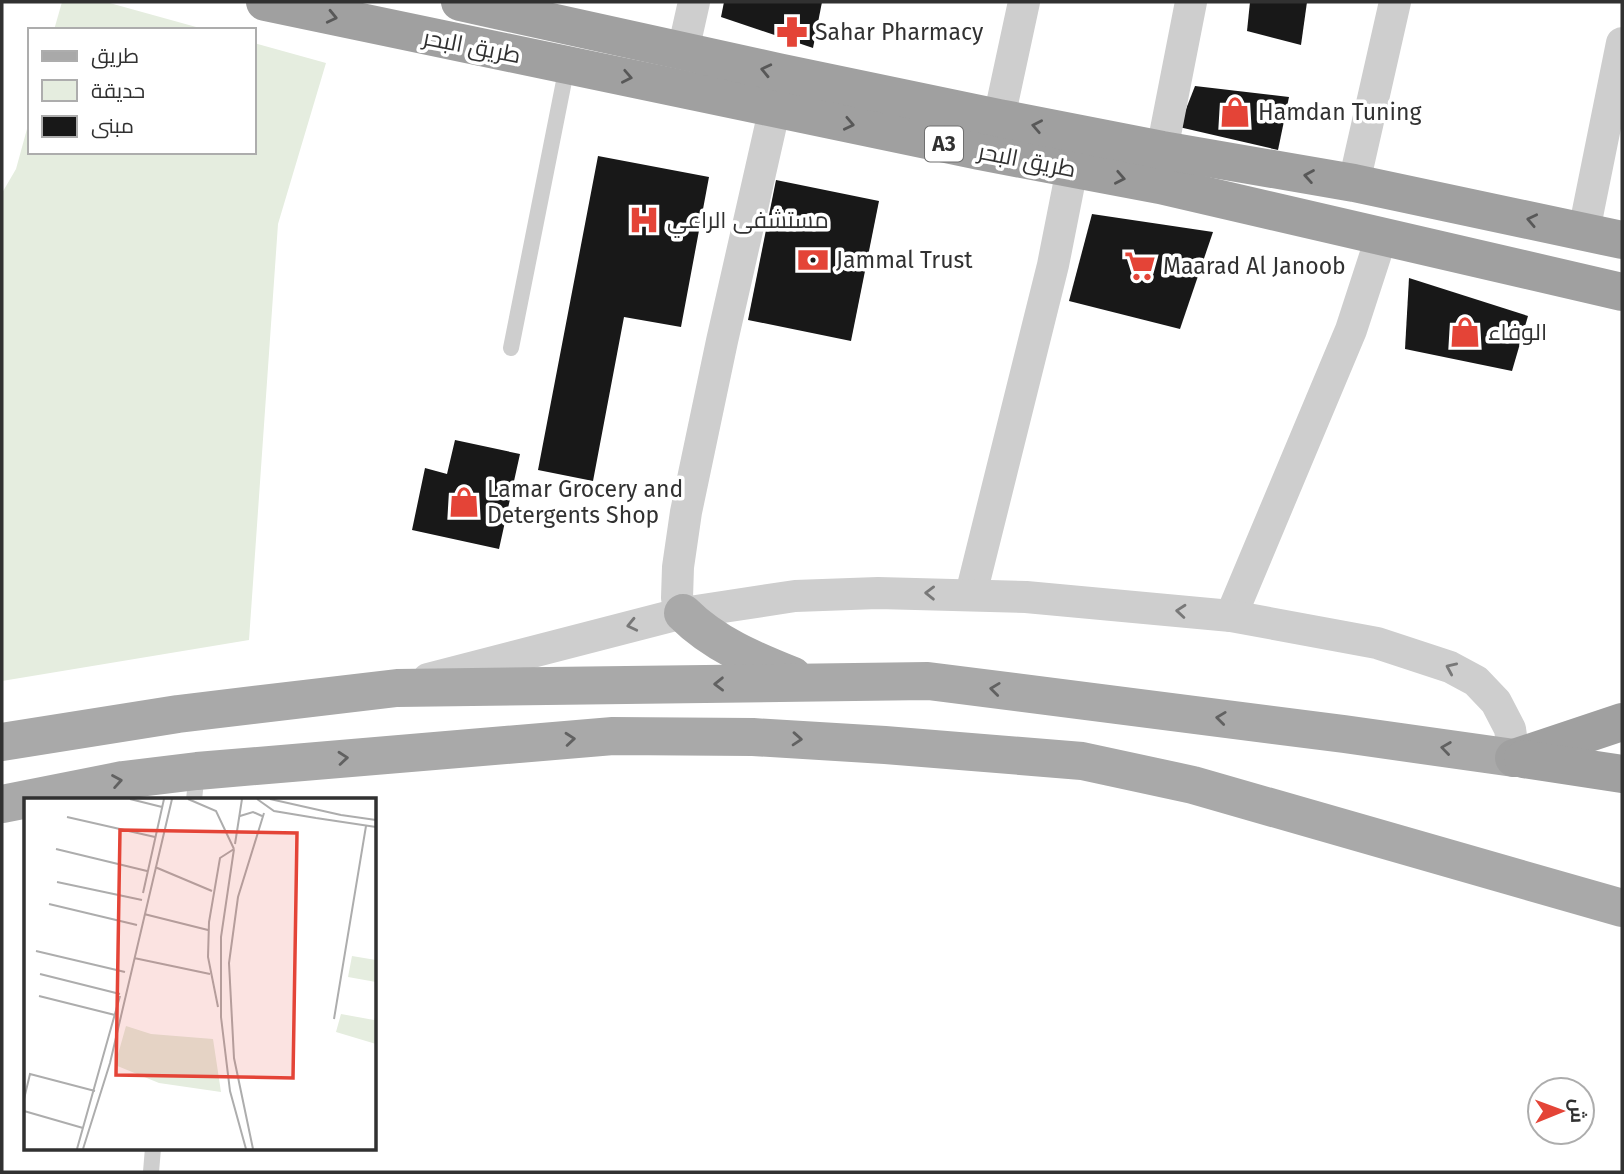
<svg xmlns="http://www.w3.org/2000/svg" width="1624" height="1174" viewBox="0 0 1624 1174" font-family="'Fira Sans',Cairo,sans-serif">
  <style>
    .green { fill: #e5eddf }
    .building { fill: #181818 }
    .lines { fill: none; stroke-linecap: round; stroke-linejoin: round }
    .service { stroke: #cecece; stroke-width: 16 }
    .minor { stroke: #cecece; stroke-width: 32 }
    .primary { stroke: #a9a9a9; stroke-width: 38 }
    .trunk { stroke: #a0a0a0; stroke-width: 38 }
    .oneway { stroke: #585858 }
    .oneway2 { stroke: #787878 }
    .oneway3 { stroke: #616161 }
    .labels { text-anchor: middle; stroke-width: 7; stroke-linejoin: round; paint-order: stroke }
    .shield { fill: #fff; stroke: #6f6f6f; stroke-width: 2 }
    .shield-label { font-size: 21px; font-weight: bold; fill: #313131 }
    .poi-label { font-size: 23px; fill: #313131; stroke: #fff; text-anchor: start }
    .street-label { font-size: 23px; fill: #313131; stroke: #fff }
    .inset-road { fill: none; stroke: #adadad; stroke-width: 2 }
    .view { fill: #e44437; fill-opacity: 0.15; stroke: #e44437; stroke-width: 3.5 }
    .inset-edge { fill: none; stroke: #313131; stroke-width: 3.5 }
  </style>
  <rect width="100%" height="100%" fill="#fff"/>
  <g class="green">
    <path d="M62,2H106L207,30H54Z"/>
    <path d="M254,43L326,63L278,224L249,640L2,681V193L16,169L30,118V152H254Z"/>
  </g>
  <g class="building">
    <path d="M724,2H822L813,48L721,17Z"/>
    <path d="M1250,2H1307L1301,45L1247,31Z"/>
    <path d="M1195,86L1289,97L1278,150L1179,127Z"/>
    <path d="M598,156L709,177L681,327L624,317L593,481L538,470Z"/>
    <path d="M776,180L879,201L851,341L748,320Z"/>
    <path d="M1092,214L1213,232L1180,329L1069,301Z"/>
    <path d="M1409,278L1528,316L1512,371L1405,349Z"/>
    <path d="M455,440L520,454L499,549L412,530L425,468L447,474Z"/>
  </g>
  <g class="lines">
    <g class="service">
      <path d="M511,348L567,66"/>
      <path d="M194,800L197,771"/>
      <path d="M151,1172L153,1148"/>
    </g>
    <g class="minor">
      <path d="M683,51L694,2"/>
      <path d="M999,118L1024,2"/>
      <path d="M1162,150L1191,2"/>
      <path d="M1354,183L1395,2"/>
      <path d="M1584,231L1622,43"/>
      <path d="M971,594L1053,265L1072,169"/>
      <path d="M683,613L677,598L678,567L686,512L722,341L775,107"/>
      <path d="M1231,616L1351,330L1381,238"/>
      <path d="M428,679L683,613L795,596L878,593L1026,597L1231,616L1377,643L1450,667L1476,681L1496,702L1510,729L1514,758"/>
    </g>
    <g class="primary">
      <path d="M683,613C714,644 753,660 793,676"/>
      <path d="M2,742L178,714L397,688L928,681L1344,734L1514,758"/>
      <path d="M2,804L123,780L197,771L613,736L753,737L885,745L1082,761L1193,785L1622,908"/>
    </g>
    <g class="trunk">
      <path d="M265,2L979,151L1160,185L1622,292"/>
      <path d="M460,2L778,72L999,118L1162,150L1354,183L1622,240"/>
      <path d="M1514,758L1622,722"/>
      <path d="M1523,759L1622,774"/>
    </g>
  </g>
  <defs><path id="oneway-chevron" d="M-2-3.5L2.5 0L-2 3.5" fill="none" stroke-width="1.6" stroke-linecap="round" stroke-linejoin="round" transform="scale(1.75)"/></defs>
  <g class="oneway">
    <use href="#oneway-chevron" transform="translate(332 17) rotate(13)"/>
    <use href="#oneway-chevron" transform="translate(766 70) rotate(-167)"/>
    <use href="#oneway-chevron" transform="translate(627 77) rotate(11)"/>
    <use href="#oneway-chevron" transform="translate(849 124) rotate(12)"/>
    <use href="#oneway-chevron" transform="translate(1037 126) rotate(-169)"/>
    <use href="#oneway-chevron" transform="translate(1309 176) rotate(-170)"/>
    <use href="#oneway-chevron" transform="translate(1120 178) rotate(11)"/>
    <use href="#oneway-chevron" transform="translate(1532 220) rotate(-168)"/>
  </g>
  <g class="oneway2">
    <use href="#oneway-chevron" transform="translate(930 593) rotate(-179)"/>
    <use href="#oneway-chevron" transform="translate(1181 611) rotate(-175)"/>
    <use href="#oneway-chevron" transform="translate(632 625) rotate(167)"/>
    <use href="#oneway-chevron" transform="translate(1451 668) rotate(-156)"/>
  </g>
  <g class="oneway3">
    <use href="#oneway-chevron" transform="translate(719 684) rotate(179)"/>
    <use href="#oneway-chevron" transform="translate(995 689) rotate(-173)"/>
    <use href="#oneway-chevron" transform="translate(1221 718) rotate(-173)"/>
    <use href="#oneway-chevron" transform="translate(570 739) rotate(-5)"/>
    <use href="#oneway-chevron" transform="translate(797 739) rotate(4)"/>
    <use href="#oneway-chevron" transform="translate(1446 748) rotate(-172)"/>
    <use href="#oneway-chevron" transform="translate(343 758) rotate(-5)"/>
    <use href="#oneway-chevron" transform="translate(117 781) rotate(-10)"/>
  </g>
  <defs>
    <symbol id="pharmacy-bare" viewBox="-9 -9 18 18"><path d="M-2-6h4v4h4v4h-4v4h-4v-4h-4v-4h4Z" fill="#e44437" stroke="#fff" stroke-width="2.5" paint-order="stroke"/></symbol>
    <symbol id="shop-bare" viewBox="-9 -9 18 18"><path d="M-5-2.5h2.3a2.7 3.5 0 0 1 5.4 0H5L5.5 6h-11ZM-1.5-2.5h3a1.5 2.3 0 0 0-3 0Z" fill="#e44437" stroke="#fff" stroke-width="2.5" paint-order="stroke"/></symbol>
    <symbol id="hospital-bare" viewBox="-9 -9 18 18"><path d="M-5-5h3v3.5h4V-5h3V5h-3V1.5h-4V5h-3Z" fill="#e44437" stroke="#fff" stroke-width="2.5" paint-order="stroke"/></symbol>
    <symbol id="bank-bare" viewBox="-9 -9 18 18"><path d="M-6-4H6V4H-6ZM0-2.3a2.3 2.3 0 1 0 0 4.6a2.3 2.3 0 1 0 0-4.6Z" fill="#e44437" stroke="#fff" stroke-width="2.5" paint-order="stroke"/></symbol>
    <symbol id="supermarket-bare" viewBox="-9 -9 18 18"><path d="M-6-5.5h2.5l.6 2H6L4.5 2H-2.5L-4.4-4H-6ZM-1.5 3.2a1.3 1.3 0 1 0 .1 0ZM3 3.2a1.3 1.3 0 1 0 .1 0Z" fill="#e44437" stroke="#fff" stroke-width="2.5" paint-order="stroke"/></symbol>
  </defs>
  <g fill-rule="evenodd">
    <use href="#pharmacy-bare" x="770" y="10" width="44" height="44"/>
    <use href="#shop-bare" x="1213" y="90" width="44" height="44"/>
    <use href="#hospital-bare" x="622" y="198" width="44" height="44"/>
    <use href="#bank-bare" x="791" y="238" width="44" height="44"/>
    <use href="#supermarket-bare" x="1118" y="244" width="44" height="44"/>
    <use href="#shop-bare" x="1443" y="310" width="44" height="44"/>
    <use href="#shop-bare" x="442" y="480" width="44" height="44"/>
  </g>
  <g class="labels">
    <rect class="shield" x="925" y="126.5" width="38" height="35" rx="5"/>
    <g class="shield-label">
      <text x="944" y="151">A3</text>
    </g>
    <g class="poi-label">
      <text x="815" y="40">Sahar Pharmacy</text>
      <text x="1258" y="120">Hamdan Tuning</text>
      <text x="667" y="228">مستشفى الراعي</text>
      <text x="836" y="268">Jammal Trust</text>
      <text x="1163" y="274">Maarad Al Janoob</text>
      <text x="1488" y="340">الوفاء</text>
      <text x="487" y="497">Lamar Grocery and<tspan x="487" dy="26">Detergents Shop</tspan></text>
    </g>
    <g class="street-label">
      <text transform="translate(472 46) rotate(11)" y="8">طريق البحر</text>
      <text transform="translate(1027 160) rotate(11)" y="8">طريق البحر</text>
    </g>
  </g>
  <g transform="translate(24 798)">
    <rect width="352" height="352" fill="#fff"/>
    <path d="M328,158L352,162V184L324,179ZM317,216L350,222L352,217V246L312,234ZM102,228L127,236L189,241L197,294L135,285L91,267Z" fill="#e5eddf"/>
    <path class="inset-road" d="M106,1L138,9M164,1L192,13L210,51M233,1L250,13L292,20M246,1L317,17M317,17L352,22M216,18L229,14L238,18M43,19L131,39M292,20L352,29M211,46L218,1M32,51L123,73M210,51L197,139V219L206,293L222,351M131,69L188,93M33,84L118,102M119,95L140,1M25,106L113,127M120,116L184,132M12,153L101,174M110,160L186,176M16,176L96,196M15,198L91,217M194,209L184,159L185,124L196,60L210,51M310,221L342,28M0,301L6,276L71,293M0,313L59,330M53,351L96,198M59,351L86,265L148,1M229,351L210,260L205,165L214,99L240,15"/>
    <path class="view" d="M96,32L273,35L269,280L92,277Z"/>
    <rect width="352" height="352" class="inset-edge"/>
  </g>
  <rect width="1624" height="1174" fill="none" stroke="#313131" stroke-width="7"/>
  <rect x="28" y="28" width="228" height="126" fill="#ffffff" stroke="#adadad" stroke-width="2"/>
  <rect x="42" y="51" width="35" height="10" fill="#a9a9a9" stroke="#adadad" stroke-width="2"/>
  <text x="91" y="63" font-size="21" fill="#313131">طريق</text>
  <rect x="42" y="80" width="35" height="21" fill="#e5eddf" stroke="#adadad" stroke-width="2"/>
  <text x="91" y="98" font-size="21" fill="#313131">حديقة</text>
  <rect x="42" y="116" width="35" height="21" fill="#181818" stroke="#adadad" stroke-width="2"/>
  <text x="91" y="133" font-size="21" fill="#313131">مبنى</text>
  <g transform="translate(1561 1111) rotate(89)"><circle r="33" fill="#ffffff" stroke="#adadad" stroke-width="2"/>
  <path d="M0-5L12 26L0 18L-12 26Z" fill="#e44437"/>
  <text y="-10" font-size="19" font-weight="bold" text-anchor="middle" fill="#313131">ش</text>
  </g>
</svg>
